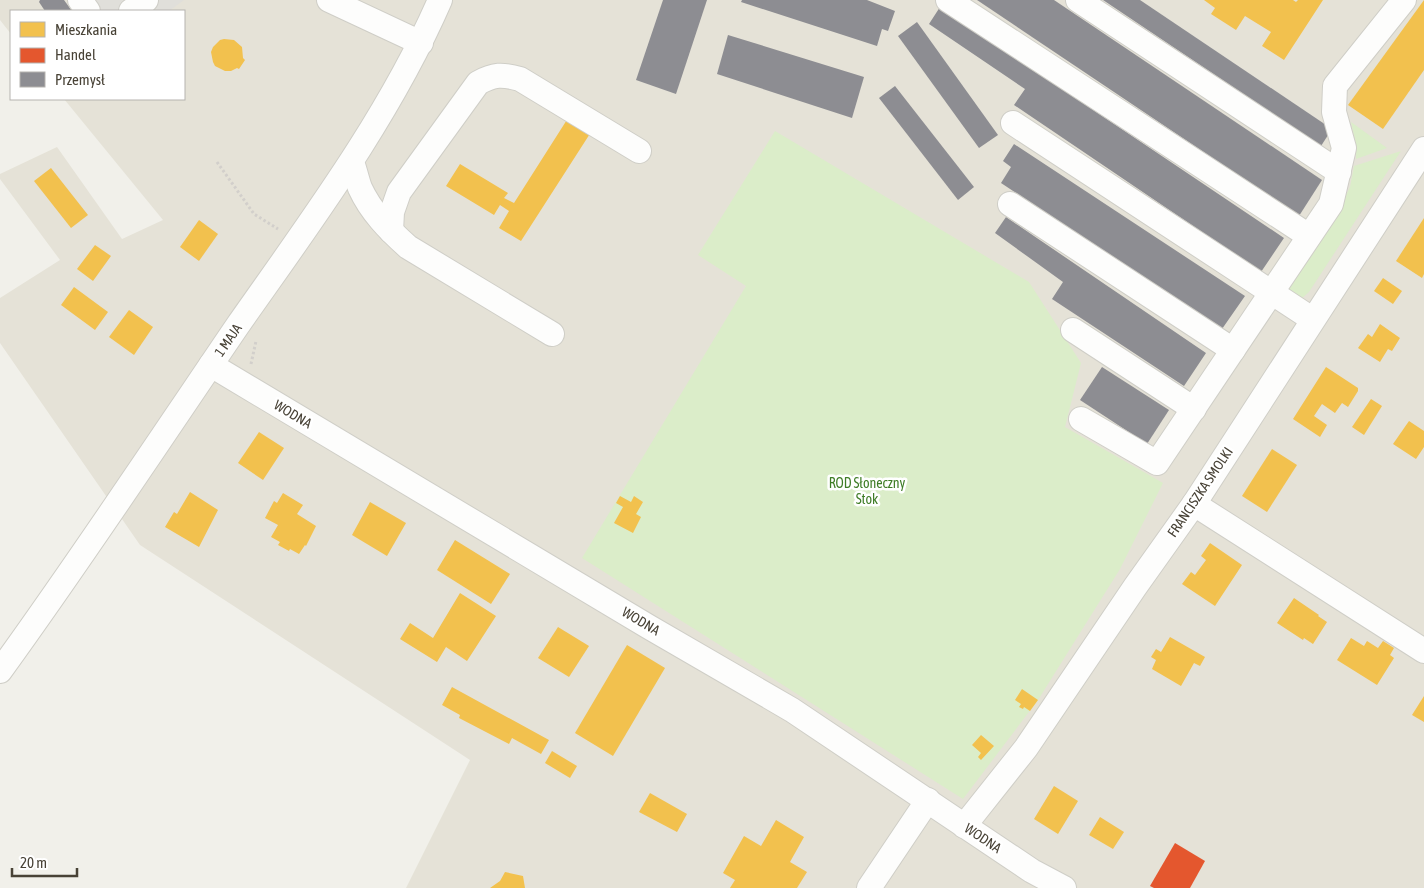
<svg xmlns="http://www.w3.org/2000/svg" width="1424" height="888" viewBox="0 0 1424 888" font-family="'Asap Condensed',sans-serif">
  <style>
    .residential { fill: #e5e2d7 }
    .green { fill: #dbedc9 }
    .parking { fill: #e0dfda }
    .homes { fill: #f2c14e }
    .shops { fill: #e4572e }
    .industry { fill: #8d8d92 }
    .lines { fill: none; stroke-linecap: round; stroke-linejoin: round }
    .minor-casing { stroke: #cfcec7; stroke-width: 26 }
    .path { stroke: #d2cfcb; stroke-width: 3; stroke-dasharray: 2.5 2.5; stroke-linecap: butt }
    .minor { stroke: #fdfdfc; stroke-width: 24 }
    .labels { text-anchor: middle; stroke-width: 5; stroke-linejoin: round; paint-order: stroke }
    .street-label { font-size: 14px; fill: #484236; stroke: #fff }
    .park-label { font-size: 14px; fill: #3e7c26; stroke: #fff }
  </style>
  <rect width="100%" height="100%" fill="#f1f0ea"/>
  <path class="residential" d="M0,0H1424V888H406L470,760L140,545L0,343V298L60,260L0,179V174L57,147L122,239L163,220L64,99H184V11H11V34L0,20Z"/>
  <g class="green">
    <path d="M1351,122L1387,148L1356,159V145Z"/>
    <path d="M775,131L1029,282L1081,363L1065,427L1163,483L1120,569L1038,700L963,799L582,558L746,286L698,255Z"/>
    <path d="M1401,151L1309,292L1301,299L1289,292L1288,287L1345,197L1350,187L1354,166Z"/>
  </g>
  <path class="parking" d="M88,0H184L169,11H97Z"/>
  <g class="homes">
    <path d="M1204,0H1293L1296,2L1298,0H1323L1284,60L1262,46L1271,32L1245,16L1236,30L1211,14L1215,8Z"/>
    <path d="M1424,0V70L1383,129L1348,105Z"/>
    <path d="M224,39L234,40L242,47L243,58L245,60L239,69L237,68L231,71H225L215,66L213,62L211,52L213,47L220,40Z"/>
    <path d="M570,115L593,129L521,241L499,228L509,211L500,205L494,215L446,186L460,164L508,193L504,198L514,203Z"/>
    <path d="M51,168L88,215L71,228L34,181Z"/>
    <path d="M1424,218V274L1422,278L1396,261Z"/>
    <path d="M199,220L218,234L199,261L180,247Z"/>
    <path d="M95,245L111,256L93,281L77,269Z"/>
    <path d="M1383,278L1402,291L1393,304L1374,291Z"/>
    <path d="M74,287L108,312L95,330L61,305Z"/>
    <path d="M129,310L153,327L134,355L109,337Z"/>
    <path d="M1380,324L1400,338L1392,351L1388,349L1380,362L1358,348L1368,334L1372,337Z"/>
    <path d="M1326,367L1358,388V391L1348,407L1342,403L1335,413L1322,404L1314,416L1327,425L1320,437L1293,419Z"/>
    <path d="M1371,399L1382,406L1364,435L1352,427Z"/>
    <path d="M1409,421L1424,431V447L1416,459L1393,444Z"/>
    <path d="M259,432L284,448L263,480L238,463Z"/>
    <path d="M1272,449L1297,465L1267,512L1242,496Z"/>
    <path d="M190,492L218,510L199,547L165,527L174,512L177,514Z"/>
    <path d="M283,493L303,505L297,514L316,526L306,546L305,545L299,554L290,549L289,551L278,545L280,542L271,537L278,525L265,518L274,501L277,503Z"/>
    <path d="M620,496L631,502L634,496L643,502L636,514L641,517L633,533L614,523L623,507L616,503Z"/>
    <path d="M370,502L406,523L387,556L352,535Z"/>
    <path d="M455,540L510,574L491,604L437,570Z"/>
    <path d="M1210,543L1242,565L1215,606L1182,584L1191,572L1195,575L1206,560L1201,556Z"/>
    <path d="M460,593L496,616L467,661L446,647L437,662L400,639L410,623L433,638Z"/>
    <path d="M1294,598L1319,615L1318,616L1327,622L1313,644L1304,638L1303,640L1277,623Z"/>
    <path d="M558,627L589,646L569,677L538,658Z"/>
    <path d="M1170,637L1205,657L1200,666L1194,663L1181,686L1152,669L1156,660L1151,657L1156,649L1161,652Z"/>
    <path d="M1351,638L1364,646L1367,641L1378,648L1383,641L1394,648L1390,655L1394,658L1377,685L1337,660Z"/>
    <path d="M627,645L665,668L613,756L575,733Z"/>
    <path d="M452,687L549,740L541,754L512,738L509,744L459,718L460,715L442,705Z"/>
    <path d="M1022,689L1038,700L1030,711L1024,707L1023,709L1019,707L1021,704L1015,700Z"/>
    <path d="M1424,696V722L1412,715Z"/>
    <path d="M981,735L994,746L981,760L978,757L981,753L972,745Z"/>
    <path d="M552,751L577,766L570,778L545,763Z"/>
    <path d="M1054,786L1078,801L1058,834L1034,819Z"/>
    <path d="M650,793L687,814L677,832L639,812Z"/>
    <path d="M1100,817L1124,832L1113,849L1089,835Z"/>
    <path d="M776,820L804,837L790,862L807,872L797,888H730L735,880L723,873L744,836L761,846Z"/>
    <path d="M505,872L523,876L525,888H490L500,881Z"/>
  </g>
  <path class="shops" d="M1175,843L1205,861L1190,888H1154L1150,886Z"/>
  <g class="industry">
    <path d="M40,0H64L72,11H45L39,2Z"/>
    <path d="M663,0H707L676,94L636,80Z"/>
    <path d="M742,0H867L895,11L888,31L882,29L877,46L741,2Z"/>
    <path d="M977,0H1054L1322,180L1299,216Z"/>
    <path d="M1103,0H1140L1332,129L1321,146Z"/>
    <path d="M940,7L1284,238L1261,272L1014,105L1025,89L929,24Z"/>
    <path d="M917,22L998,135L979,148L898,36Z"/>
    <path d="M728,35L864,77L852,118L717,74Z"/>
    <path d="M895,86L974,187L958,200L879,98Z"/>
    <path d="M1014,144L1245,296L1222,329L1001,183L1011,167L1003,161Z"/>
    <path d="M1006,217L1206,353L1184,386L1052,299L1063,282L995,233Z"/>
    <path d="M1102,367L1169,410L1147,444L1080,400Z"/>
  </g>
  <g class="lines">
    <defs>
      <g id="minor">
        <path d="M80,0L88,11"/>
        <path d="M329,0L421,43"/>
        <path d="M948,0L1309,236"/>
        <path d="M1078,0L1339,172"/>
        <path d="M131,11L146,0"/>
        <path d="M1013,123L1312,319"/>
        <path d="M352,162C355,170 357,180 360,188C371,212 389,230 408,247L552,334"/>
        <path d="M1010,204L1233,350"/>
        <path d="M391,231L392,212L399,192L478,83C494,74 502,74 520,79L639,151"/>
        <path d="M1073,330L1194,409"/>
        <path d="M211,365L649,627L792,710L1032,871L1064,888"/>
        <path d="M1081,419L1157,463L1331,204L1344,148L1334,112L1335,86L1404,0"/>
        <path d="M1194,504L1424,651"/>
        <path d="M0,671C82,558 159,441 238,325C311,221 389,117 440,0"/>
        <path d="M964,826L1026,748L1135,587L1194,504L1424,149"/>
        <path d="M869,888L928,800"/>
      </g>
    </defs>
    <use href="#minor" class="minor-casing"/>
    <g class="path">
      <path d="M217,162L254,214L278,229"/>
      <path d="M251,364L256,341"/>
    </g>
    <use href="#minor" class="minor"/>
  </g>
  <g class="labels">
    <g class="street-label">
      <text transform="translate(228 340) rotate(-55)" y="5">1 MAJA</text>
      <text transform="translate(293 414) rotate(31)" y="5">WODNA</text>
      <text transform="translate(1200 492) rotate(-56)" y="5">FRANCISZKA SMOLKI</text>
      <text transform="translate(641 621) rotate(31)" y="5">WODNA</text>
      <text transform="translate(983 838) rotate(34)" y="5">WODNA</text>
    </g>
    <g class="park-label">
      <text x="867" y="488">ROD Słoneczny<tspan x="867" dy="16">Stok</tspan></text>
    </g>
  </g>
  <rect x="10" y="10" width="175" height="90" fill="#ffffff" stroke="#b6b3af"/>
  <rect x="20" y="22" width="25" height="15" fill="#f2c14e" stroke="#b6b3af"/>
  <text x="55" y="35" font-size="15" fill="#484236">Mieszkania</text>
  <rect x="20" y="48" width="25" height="15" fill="#e4572e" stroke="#b6b3af"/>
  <text x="55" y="60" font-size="15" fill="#484236">Handel</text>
  <rect x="20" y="72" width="25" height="15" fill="#8d8d92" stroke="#b6b3af"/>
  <text x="55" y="85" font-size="15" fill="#484236">Przemysł</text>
  <path d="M12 868v8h65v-8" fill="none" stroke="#484236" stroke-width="2.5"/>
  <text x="20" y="868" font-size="15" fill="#484236" stroke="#ffffff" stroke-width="4" paint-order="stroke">20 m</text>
</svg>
